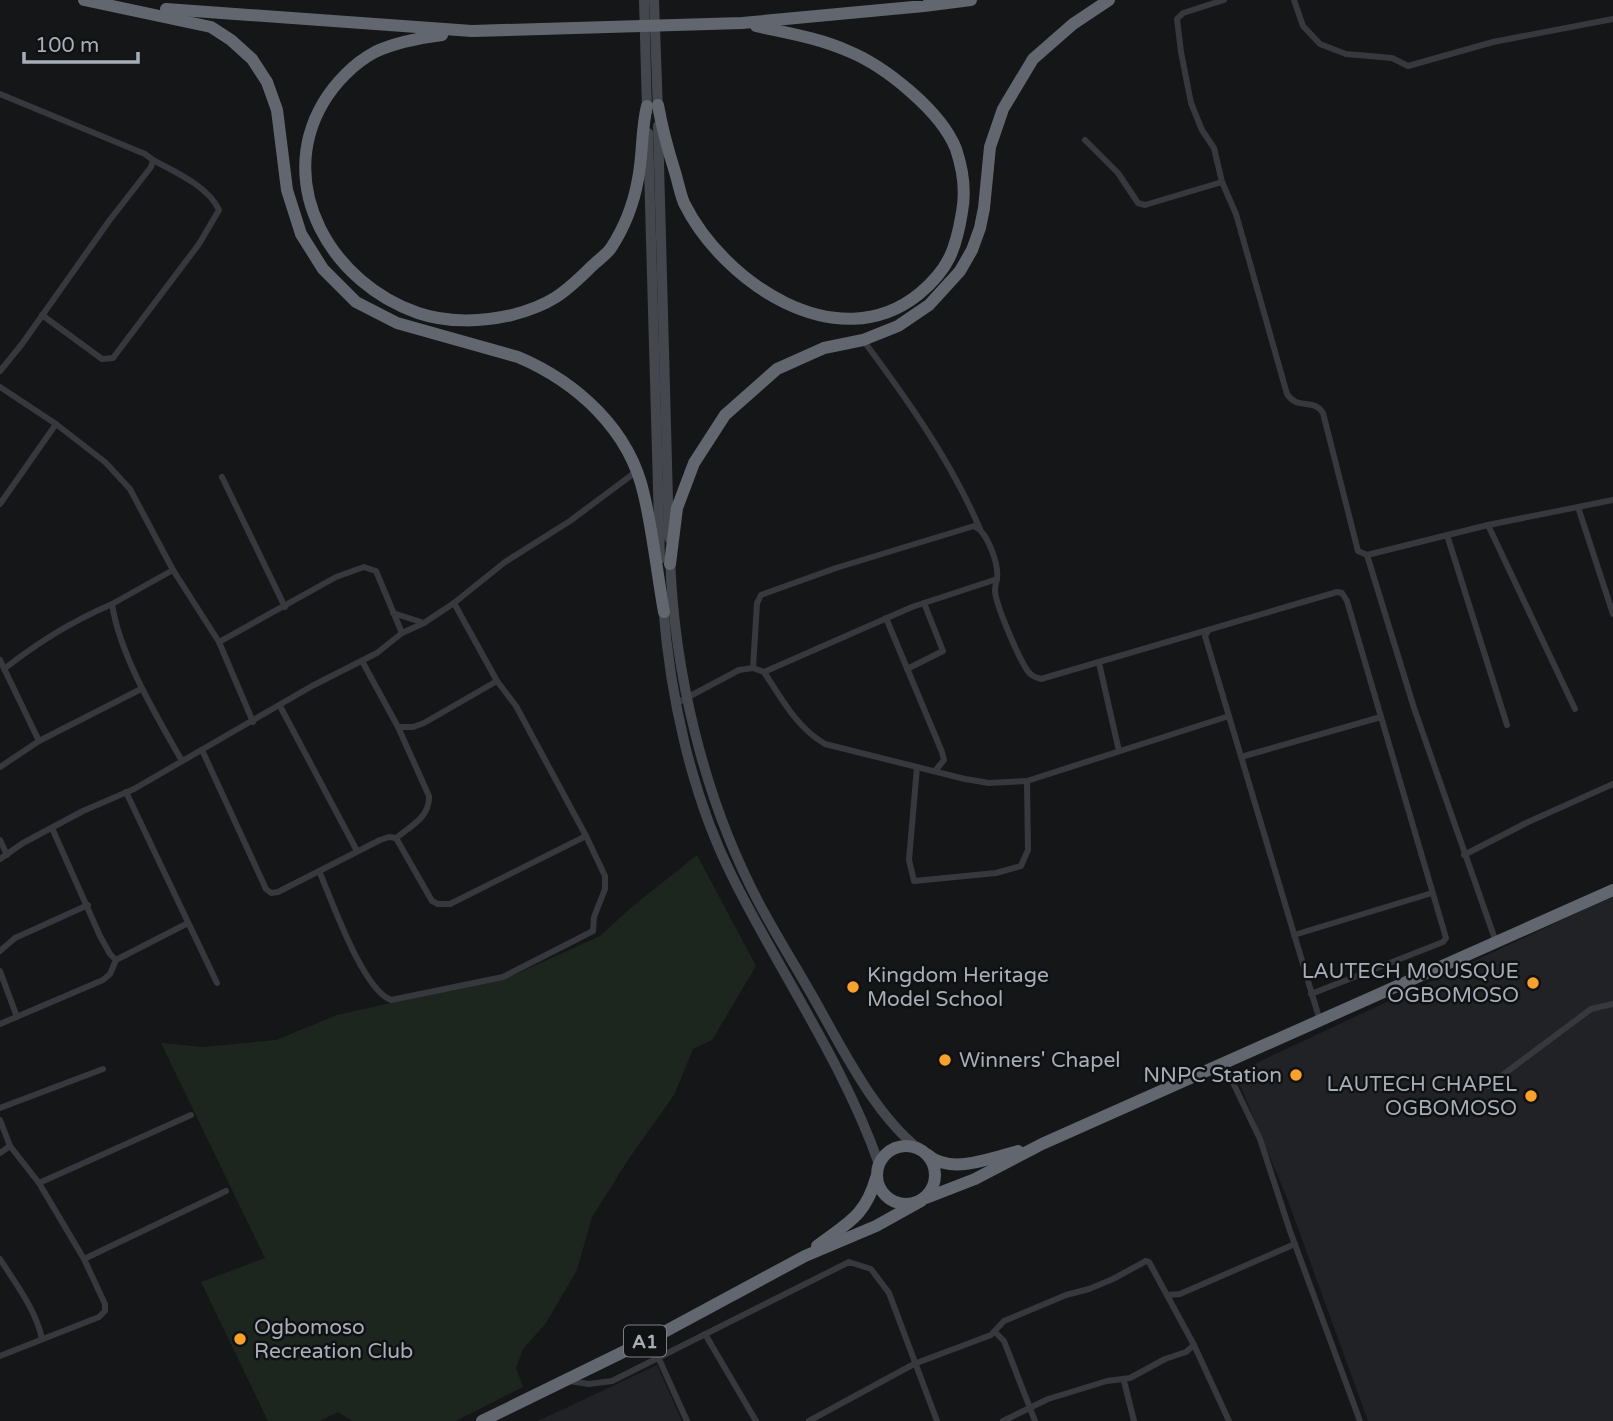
<svg xmlns="http://www.w3.org/2000/svg" width="1613" height="1421" viewBox="0 0 1613 1421" font-family="'Varela Round',sans-serif">
  <style>
    .built { fill: #212225 }
    .green { fill: #1d261e }
    .lines { fill: none; stroke-linecap: round; stroke-linejoin: round }
    .street { stroke: #36383d; stroke-width: 6 }
    .secondary { stroke: #44474d; stroke-width: 10 }
    .highway { stroke: #62666e; stroke-width: 12 }
    .poi-dot { fill: #f8a12d; stroke: #101113; stroke-width: 2.5 }
    .labels { text-anchor: middle; stroke-width: 5; stroke-linejoin: round; paint-order: stroke }
    .shield { fill: #101113; stroke: #7a7f86; stroke-width: 2 }
    .shield-label { font-size: 19px; font-weight: bold; fill: #a7aeb8 }
    .poi-label { font-size: 21px; fill: #a7aeb8; stroke: #101113; text-anchor: end }
  </style>
  <rect width="100%" height="100%" fill="#151618"/>
  <g class="built">
    <path d="M1613,896V1421H1368L1287,1198L1235,1073Z"/>
    <path d="M657,1365L682,1421H538Z"/>
  </g>
  <path class="green" d="M697,855L756,966L712,1040L693,1049L674,1095L628,1160L592,1217L577,1270L546,1323L523,1349L516,1368L523,1387L456,1421H352L338,1412L320,1421H268L201,1282L265,1258L161,1043L203,1047L276,1040L337,1015L514,975L600,936L633,906Z"/>
  <g class="lines">
    <g class="street">
      <path d="M1224,0L1183,13L1177,19L1181,52L1191,103L1202,130L1214,148L1222,182L1236,214L1287,394C1298,411 1313,397 1323,413L1358,551L1367,555L1488,525L1613,500"/>
      <path d="M1294,0L1303,26L1320,44L1346,54L1392,58L1408,66L1493,42L1613,19"/>
      <path d="M0,94L145,154L153,160L151,167L109,221L22,344L0,371"/>
      <path d="M1085,140L1118,173L1138,203L1145,205L1222,182"/>
      <path d="M42,315L102,359L113,358L199,244L219,210C208,186 175,172 153,160"/>
      <path d="M863,340C907,399 951,461 980,529"/>
      <path d="M0,387L56,424L105,462L130,489L173,570L219,642L253,722"/>
      <path d="M222,477L285,607"/>
      <path d="M0,504L56,424"/>
      <path d="M1578,507L1613,614"/>
      <path d="M1488,525L1575,709"/>
      <path d="M1447,535L1507,725"/>
      <path d="M1367,555L1414,708L1496,942"/>
      <path d="M173,570L112,604C120,656 156,715 182,761"/>
      <path d="M393,613L424,623"/>
      <path d="M886,618L942,752L944,760L935,771"/>
      <path d="M1208,631L1205,636L1320,1021"/>
      <path d="M219,642L336,577L364,567L376,571L402,633"/>
      <path d="M0,660L39,741"/>
      <path d="M1099,663L1119,751"/>
      <path d="M753,668L757,603L761,595L769,592L836,568L974,526C988,532 999,565 997,579"/>
      <path d="M4,669C40,641 71,622 112,604"/>
      <path d="M907,669L943,651L924,603"/>
      <path d="M764,672C782,699 796,727 825,744L965,779L989,783L1027,781L1229,716"/>
      <path d="M677,703L739,670L753,668L764,672L912,607L997,579C996,582 995,587 995,590C995,604 1019,658 1027,670C1031,676 1035,677 1041,679L1337,592L1342,593L1347,601L1446,938L1443,942L1311,994"/>
      <path d="M280,706L357,851"/>
      <path d="M398,727H413L424,723L497,681"/>
      <path d="M202,750L266,889L271,893L278,892L380,840L389,837L396,838C411,826 430,817 429,796L398,727L362,661"/>
      <path d="M1241,757L1381,717"/>
      <path d="M0,767L39,741L141,689"/>
      <path d="M917,767L909,860L914,881L996,873L1021,866L1028,850L1027,781"/>
      <path d="M126,792L217,983"/>
      <path d="M396,838L432,901L438,904H450L586,836"/>
      <path d="M0,840L7,855"/>
      <path d="M1464,855L1526,823L1613,784"/>
      <path d="M0,859L23,843L83,811L134,789L312,686L377,653L402,633L424,623L454,603L505,562L570,521L637,471"/>
      <path d="M319,871C332,900 362,989 391,1000L503,977L593,931L594,917L605,889V876L586,836L516,706L497,681L454,603"/>
      <path d="M1294,935L1432,893"/>
      <path d="M0,951L15,938L88,905"/>
      <path d="M116,960L188,923"/>
      <path d="M0,971L17,1017"/>
      <path d="M0,1024L103,980L110,974L116,960L110,954L100,936L52,828"/>
      <path d="M1224,1064L1260,1139L1290,1231L1360,1421"/>
      <path d="M1488,1086L1591,1009L1613,1004"/>
      <path d="M0,1108L103,1069"/>
      <path d="M0,1120L10,1146L39,1183L84,1259L105,1304V1311L99,1317L0,1356"/>
      <path d="M0,1153L10,1146"/>
      <path d="M39,1183L191,1115"/>
      <path d="M0,1259C16,1284 36,1310 42,1339"/>
      <path d="M84,1259L226,1191"/>
      <path d="M1167,1295L1180,1294L1295,1244"/>
      <path d="M995,1332L1004,1341L1035,1421"/>
      <path d="M705,1334L756,1421"/>
      <path d="M659,1359L687,1421"/>
      <path d="M569,1381L589,1384L612,1381L849,1262L871,1269L889,1293L937,1421"/>
      <path d="M1124,1381L1134,1421"/>
      <path d="M809,1421L914,1364L991,1335L1004,1321L1066,1295L1089,1289L1113,1279L1146,1261L1149,1262L1194,1345L1229,1421"/>
      <path d="M1003,1421L1048,1399L1107,1381L1130,1378L1165,1359L1186,1352L1194,1345"/>
    </g>
    <g class="secondary">
      <path d="M644,0L647,111"/>
      <path d="M654,0L658,111"/>
      <path d="M658,126L669,538"/>
      <path d="M648,133L660,559"/>
      <path d="M670,557C674,673 704,799 759,903C777,937 798,970 817,1004C844,1052 876,1116 920,1150"/>
      <path d="M663,605C670,696 691,794 732,876C780,973 843,1062 879,1164"/>
    </g>
    <g class="highway">
      <path d="M84,0L211,27L231,40L252,59L267,82L277,110L287,190L301,234L323,269L356,302L397,323L518,357C577,382 630,430 644,495C653,533 657,573 664,612"/>
      <path d="M166,9L472,31L742,23L924,6L971,0"/>
      <path d="M442,35C419,38 396,42 375,52C354,63 335,83 323,103C274,187 333,284 418,313C447,323 483,322 512,315C550,305 564,294 592,266C598,260 606,255 611,248C624,228 634,202 638,179C643,155 641,130 647,106"/>
      <path d="M658,105C662,128 668,150 675,172C678,182 680,193 684,203C723,282 837,360 919,294C949,269 956,249 962,212C966,191 963,170 956,149C941,111 885,66 848,51C819,38 787,33 756,26"/>
      <path d="M670,564L677,508L694,463L725,415L777,369L824,348L863,340L898,326L929,305L960,271L972,250L980,228L984,208L990,147L1003,109L1033,59L1073,24L1109,0"/>
      <circle cx="906" cy="1175" r="29"/>
      <path d="M928,1155C951,1175 992,1158 1018,1151"/>
      <path d="M926,1198L975,1179L1042,1144L1613,890"/>
      <path d="M817,1246C847,1223 865,1217 876,1178"/>
      <path d="M482,1421L664,1332L805,1256L876,1226L921,1201"/>
    </g>
  </g>
  <g class="poi-dot">
    <circle cx="1533" cy="983" r="7"/>
    <circle cx="853" cy="987" r="7"/>
    <circle cx="945" cy="1060" r="7"/>
    <circle cx="1296" cy="1075" r="7"/>
    <circle cx="1531" cy="1096" r="7"/>
    <circle cx="240" cy="1339" r="7"/>
  </g>
  <g class="labels">
    <rect class="shield" x="624" y="1325.5" width="42" height="31" rx="5"/>
    <g class="shield-label">
      <text x="645" y="1348">A1</text>
    </g>
    <g class="poi-label">
      <text x="1519" y="978">LAUTECH MOUSQUE<tspan x="1519" dy="24">OGBOMOSO</tspan></text>
      <text x="867" y="982" text-anchor="start">Kingdom Heritage<tspan x="867" dy="24">Model School</tspan></text>
      <text x="959" y="1067" text-anchor="start">Winners' Chapel</text>
      <text x="1282" y="1082">NNPC Station</text>
      <text x="1517" y="1091">LAUTECH CHAPEL<tspan x="1517" dy="24">OGBOMOSO</tspan></text>
      <text x="254" y="1334" text-anchor="start">Ogbomoso<tspan x="254" dy="24">Recreation Club</tspan></text>
    </g>
  </g>
  <path d="M24 52v10h114v-10" fill="none" stroke="#a7aeb8" stroke-width="3.5"/>
  <text x="35" y="52" font-size="21" fill="#a7aeb8" stroke="#101113" stroke-width="5" paint-order="stroke">100 m</text>
</svg>
